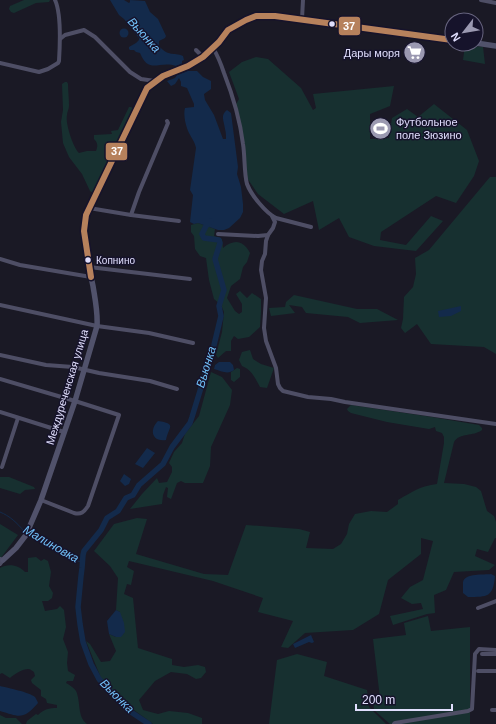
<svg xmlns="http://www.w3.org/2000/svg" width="496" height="724" viewBox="0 0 496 724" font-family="Arial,sans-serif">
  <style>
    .green { fill: #173030 }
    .water { fill: #132a4b }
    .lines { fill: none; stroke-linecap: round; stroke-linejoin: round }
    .stream { stroke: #132a4b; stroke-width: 1 }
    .river { stroke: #132a4b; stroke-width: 5.5 }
    .street { stroke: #4e4e65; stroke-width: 4 }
    .secondary { stroke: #51526b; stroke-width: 5.5 }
    .bus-1-casing { stroke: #16132b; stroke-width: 9 }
    .bus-1 { stroke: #b6815c; stroke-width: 6 }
    .bus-dot { fill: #e0defd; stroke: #16132b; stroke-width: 1.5 }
    .labels { text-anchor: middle; stroke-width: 3; stroke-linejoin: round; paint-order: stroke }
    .bus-label { font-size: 10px; fill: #e0defd; stroke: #16132b; text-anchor: start }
    .poi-label { font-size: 11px; fill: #e0defd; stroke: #16132b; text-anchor: end }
    .street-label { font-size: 11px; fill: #e0defd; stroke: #16132b }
    .water-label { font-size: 12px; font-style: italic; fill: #71c0f8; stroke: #16132b }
    .line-badge { stroke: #16132b; stroke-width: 1.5 }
    .badge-label { font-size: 11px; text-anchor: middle; font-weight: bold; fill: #fff }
  </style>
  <rect width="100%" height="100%" fill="#1a1925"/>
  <g class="green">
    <path d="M24,0H50L49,2L36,3L14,13L11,12L9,9L10,6Z"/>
    <path d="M465,45L483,47L485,64L463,60Z"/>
    <path d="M256,57L268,59L301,88L313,110L316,108L313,94L394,86L390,106L370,114V139L389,138L392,118L407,109L418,117L434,104L467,130L479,161L474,176L456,203L436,196L381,232L380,240L406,245L431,216L443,221L416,251L374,246L349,237L339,218L319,230L313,201L284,214L258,194L247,178L235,106L239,99L229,72L242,62Z"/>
    <path d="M65,82H67L68,84C68,91 69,98 69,106C69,109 67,112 67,115C65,123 73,147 79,153L87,151H96C98,146 98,143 94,139V135L112,134L111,131L118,130L129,107C131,107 133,107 134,110L93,193L90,191L82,174L69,157L63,143L61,122L63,110L62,84Z"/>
    <path d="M375,120H384L385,134L384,135H375Z"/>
    <path d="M490,177H496V354L484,347L431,344L417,324L405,333L401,328L403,319L404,297L413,287L416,274L415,258L429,250Z"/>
    <path d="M198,223L215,229L214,236L222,239L223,248C234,239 243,240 250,253L247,262L243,267L240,279L231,286L227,298L235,311L239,314L242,312V304L236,294L240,291L247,298L252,293L261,299V312L260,327L249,337L238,339L234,336L231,341V351H226L218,358L216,355L222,332L224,312L221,305L214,299L209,280L206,258L200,256L195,249L194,236L191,232V225Z"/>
    <path d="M294,295L357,309H377L398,320L360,323L348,317L306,313L302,307L289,305L295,313L271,316L269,308L285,307L286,302Z"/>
    <path d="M250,350L253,359L261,364L274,368L267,388L260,387C255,378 252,370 242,366L239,360L242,352Z"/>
    <path d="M237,368L240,369V377L234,382L231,380V372Z"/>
    <path d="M211,372L222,377L232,390L230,405L211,447L210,466L203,483H185L181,481L177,483L171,499L167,497L168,488L166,487L163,495L162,504L130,509L142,494L157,478L159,483L167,482L172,472V467L169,463L174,452L182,443L185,434L199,416Z"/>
    <path d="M351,405L432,417L479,425L482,428V430C473,437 460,432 454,442L444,483L464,484L476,487L481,491L487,511L494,516L496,522V538H495L488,552L477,549L475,556L495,565L489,570L454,572L446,590L434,595L435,613L427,614L393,625L390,616L423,609L421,603L412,604L401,598L410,587L423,580L433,541L421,538V554L388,580L379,614L353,630L305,633L288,648L281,647L293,621L258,612L263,598L213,581L129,561L127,567L134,571L131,585L127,584L124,594L133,598L138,648L172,659V665L184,667L198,665L205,667L206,672L201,678L196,679L187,674L171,672L155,681L139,700L143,710L158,714L169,711L188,713L202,718V724H153L149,721L127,705L101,678L86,641L90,644L101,662L110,661L116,651L109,634L116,637L120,612L116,610L118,578L110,566L94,551L114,524L137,518L147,519L136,554L204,574L228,575L246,525L299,529L310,532L306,548L333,549L341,544L347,534L349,524L355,514L371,511L387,512L398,504V500C412,492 420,486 437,484L444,443V437L442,433L436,431L435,427L429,429L387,422L351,413L348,411L347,409Z"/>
    <path d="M0,477H9L34,487L35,489L25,490L20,494L0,488Z"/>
    <path d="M0,524L18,535L0,559Z"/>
    <path d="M36,557L41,561L44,559L48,561L51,572L49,586L53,593L52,598L48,601H42L45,611L57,609L60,606L64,610L66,627L63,639L68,652L67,663L68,671L75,675L73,681H67L66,683C70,685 74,688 76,691C81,702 77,717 87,724H26L27,721L36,714L38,715C44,709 49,708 57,708V705L47,703L46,699L41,696V690L32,683L31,680L35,676L34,672C32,671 31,669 28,669C23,669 14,674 10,678L2,673L0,674V568C8,563 19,565 25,572H28V558Z"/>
    <path d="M428,616L431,631L470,627V724H390L374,710L373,699L380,698L373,639L406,635L404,623Z"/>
    <path d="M297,654L327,662L324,676L367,690L369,707L386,724H269L277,660Z"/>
    <path d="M0,715L6,718H16L22,724H0Z"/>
  </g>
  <g class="water">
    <path d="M110,0H124L129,3L130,2V0L145,1L150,12L158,19L166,36L165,38L159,41V46C169,57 173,52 183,56L184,60L182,61V64L176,66C159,60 149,75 140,53L136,52L134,50H130L129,49V47L136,43L139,40V38L124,19L119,15Z"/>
    <circle cx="124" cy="33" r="4.5"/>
    <path d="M187,71H197L203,77L211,81V89L204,94L205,100L214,115L223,139H226C226,136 226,132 225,129C224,121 220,115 227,110L231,113L238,167L237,174L241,187L243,204V212L240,218L229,228L224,230H218L198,223L194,224L190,222L193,195L190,190L196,148C195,142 192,139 189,133C186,127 183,115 185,108L194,107V104L187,88L181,86V82L179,78L175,84L171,86L167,81L175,78L177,75Z"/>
    <path d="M461,306V311L451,316L439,317L438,311Z"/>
    <path d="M219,362H230L233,365L234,370C228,375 221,371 214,369L215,365Z"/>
    <path d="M158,421C177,424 169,426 166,440C152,442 149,430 158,421Z"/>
    <path d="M147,448L155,453L143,468L135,464Z"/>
    <path d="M124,474L131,479L129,484L125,486L120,481Z"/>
    <path d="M491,574L495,576C493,597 488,597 468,597L463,593C463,590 463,586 463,582C465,573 484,575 491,574Z"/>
    <path d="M116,610L120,612L124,623L125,632L121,637H116L109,634L107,621Z"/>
    <path d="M311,635L314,642L312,643L309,642L295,648L293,644Z"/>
    <path d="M0,686C8,688 29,692 35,697C36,699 37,700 38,703C23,720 20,717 0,711Z"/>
  </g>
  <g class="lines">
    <g class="stream">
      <path d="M0,512C10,516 17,523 24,531"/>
      <path d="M30,532L46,539L52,546L63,551L74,560L82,562"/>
    </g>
    <path class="river" d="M149,724L128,710L99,679L91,664L83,642L80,624L78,607L81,576L82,568L83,555L84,551L101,530L107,518L118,511L126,498L133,495L139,485L163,464L172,447L190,423L192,417L214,345L221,316L219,306L224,290L215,259L220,243L219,240L204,238L202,234L206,226L211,221"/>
    <g class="street">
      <path d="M481,0L496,3"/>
      <path d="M302,19L303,0"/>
      <path d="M60,39L65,35L84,30L95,37L130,72L141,79L155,81"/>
      <path d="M213,48C218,56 221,64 224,73C233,96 240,120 243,144C245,156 244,173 247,184C251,195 266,213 276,218L311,227"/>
      <path d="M196,50L203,57"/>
      <path d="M0,63L39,72L48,69L58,63L59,61C60,45 61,13 55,0"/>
      <path d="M89,208L131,215L179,221"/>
      <path d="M131,215L139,192L168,123L167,121"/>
      <path d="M218,234L258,236L268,235L273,228L275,222L272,216"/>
      <path d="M268,235L266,241L265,254L262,261L261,270L266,298L264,328L266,341L276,368L278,384L280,388L283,391L308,397L331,399L345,402L496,424"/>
      <path d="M0,259L20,265L91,277"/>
      <path d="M89,267L190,279"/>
      <path d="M0,305L97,326L149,333L193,343"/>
      <path d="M0,355L46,365L73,367L99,373L150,381L177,389"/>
      <path d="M0,379L75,401L119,415L88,506C84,512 81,515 74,513L41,500"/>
      <path d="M0,412L64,432"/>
      <path d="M2,467L18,418"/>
      <path d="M0,559L3,560L0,564"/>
      <path d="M478,608L496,601"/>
      <path d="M482,654H496"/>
      <path d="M478,671H496"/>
      <path d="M492,710H496"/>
      <path d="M394,724L395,723L468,711L472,709L475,654L479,649L496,650"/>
    </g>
    <g class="secondary">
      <path d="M476,43L496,46"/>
      <path d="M3,560L16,548L26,535L41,500L75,401L97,326C98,312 95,299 93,286C88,263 82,238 86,215L138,104L147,88L155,81L163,76L188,66L203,57L219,42L228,30L246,20L256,16H275L452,40"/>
    </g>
    <defs>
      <path id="bus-1" d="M91,277L84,231L86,215L147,88L163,76L188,66L203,57L219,42L228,30L246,20L256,16H275L452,40"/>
    </defs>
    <use href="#bus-1" class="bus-1-casing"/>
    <use href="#bus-1" class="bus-1"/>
  </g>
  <defs>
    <symbol id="supermarket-disc" viewBox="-11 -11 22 22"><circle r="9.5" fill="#9b99b1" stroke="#16132b"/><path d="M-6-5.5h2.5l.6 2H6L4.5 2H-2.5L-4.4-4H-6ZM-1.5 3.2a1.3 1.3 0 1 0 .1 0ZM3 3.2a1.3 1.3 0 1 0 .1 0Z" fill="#fff"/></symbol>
    <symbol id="stadium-disc" viewBox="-11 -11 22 22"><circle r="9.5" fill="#9b99b1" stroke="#16132b"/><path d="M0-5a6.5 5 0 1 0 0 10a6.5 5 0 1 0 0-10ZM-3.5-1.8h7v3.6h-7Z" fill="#fff"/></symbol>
  </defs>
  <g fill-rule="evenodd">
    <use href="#supermarket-disc" x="402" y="40" width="25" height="25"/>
    <use href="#stadium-disc" x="368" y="116" width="25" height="25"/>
  </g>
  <g class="bus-dot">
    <circle cx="332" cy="24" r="3.5"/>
    <circle cx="88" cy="260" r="3.5"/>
  </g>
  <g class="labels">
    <g class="bus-label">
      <text x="96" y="264">Копнино</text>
    </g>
    <g class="poi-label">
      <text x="400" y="57">Дары моря</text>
      <text x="396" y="126" text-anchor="start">Футбольное<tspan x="396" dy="13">поле Зюзино</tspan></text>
    </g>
    <g class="street-label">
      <text transform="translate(67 387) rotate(-73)" y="4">Междуреченская улица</text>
    </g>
    <g class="water-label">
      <text transform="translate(144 35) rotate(48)" y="4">Вьюнка</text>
      <text transform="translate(206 367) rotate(-73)" y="4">Вьюнка</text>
      <text transform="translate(51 544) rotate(30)" y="4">Малиновка</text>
      <text transform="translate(117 696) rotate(45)" y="4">Вьюнка</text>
    </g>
  </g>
  <g class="line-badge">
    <rect x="338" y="16" width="23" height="20" rx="4" fill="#b6815c"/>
    <rect x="105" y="142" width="23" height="19" rx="4" fill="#b6815c"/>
  </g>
  <g class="badge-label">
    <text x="349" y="30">37</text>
    <text x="117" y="155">37</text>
  </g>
  <g transform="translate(464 32) rotate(239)"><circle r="19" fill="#16132b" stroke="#67647f"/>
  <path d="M0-3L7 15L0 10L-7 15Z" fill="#9b99b1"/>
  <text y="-6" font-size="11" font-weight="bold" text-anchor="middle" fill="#e0defd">N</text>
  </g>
  <path d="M356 704v6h96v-6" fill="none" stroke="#e0defd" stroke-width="2"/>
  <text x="362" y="704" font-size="12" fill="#e0defd" stroke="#16132b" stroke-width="3" paint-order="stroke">200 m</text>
</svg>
